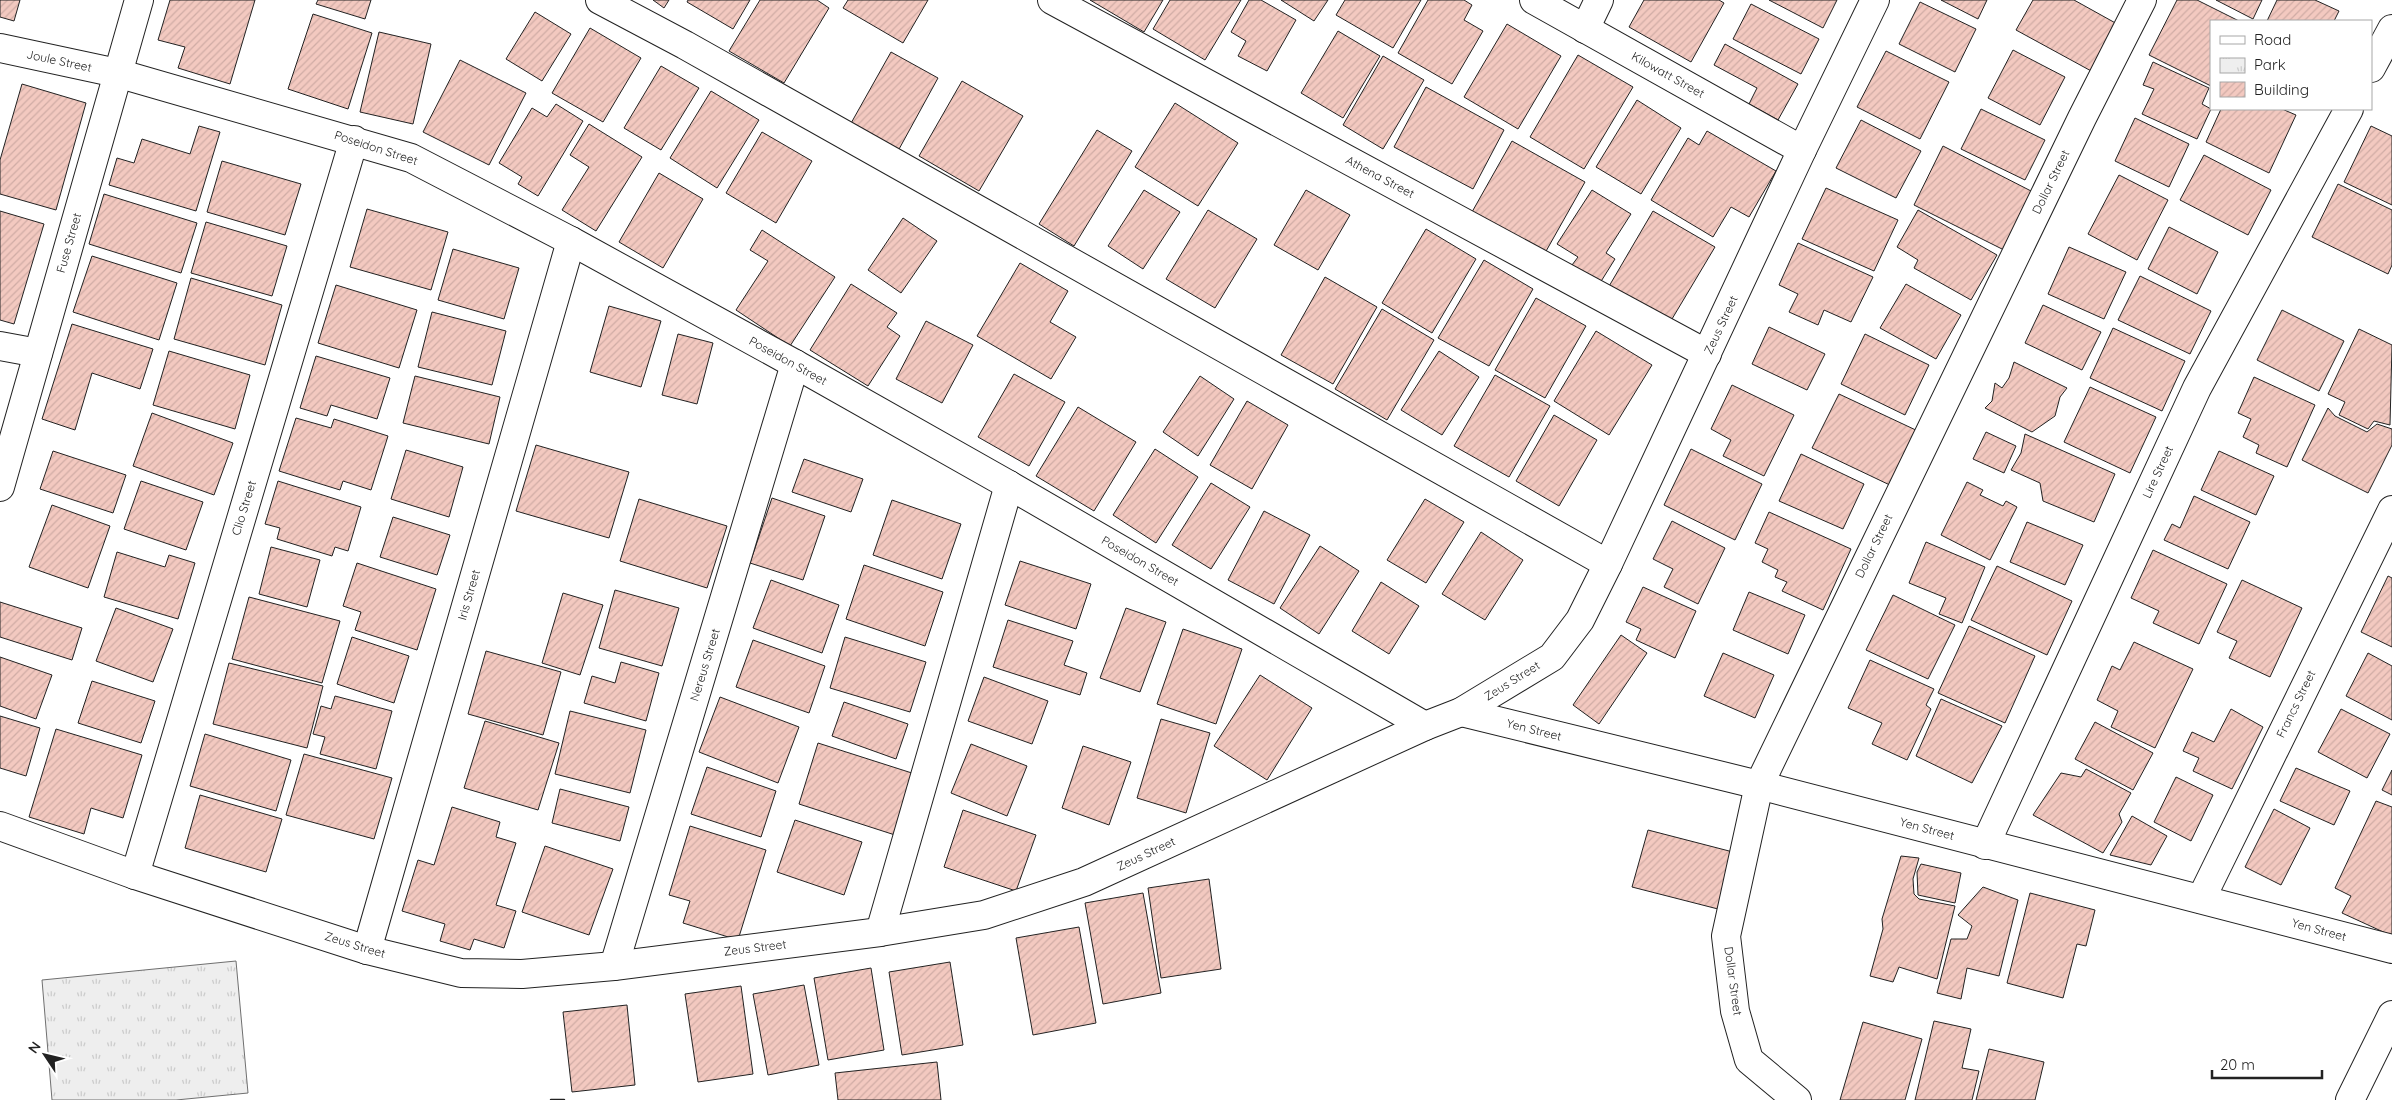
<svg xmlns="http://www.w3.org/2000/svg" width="2392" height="1100" viewBox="0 0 2392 1100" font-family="Quicksand,sans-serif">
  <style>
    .park { fill: url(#park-tufts); stroke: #6f6f6f }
    .building { fill: url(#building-hatch); stroke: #222 }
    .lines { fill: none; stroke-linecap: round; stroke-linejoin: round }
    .minor-casing { stroke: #222; stroke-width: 30 }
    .minor { stroke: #fff; stroke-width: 28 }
    .wall { stroke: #222; stroke-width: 2.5 }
    .labels { text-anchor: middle; stroke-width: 4; stroke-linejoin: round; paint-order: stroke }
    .street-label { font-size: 12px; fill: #222; stroke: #fff }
  </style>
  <defs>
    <pattern id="park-tufts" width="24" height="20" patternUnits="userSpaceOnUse" patternTransform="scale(1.25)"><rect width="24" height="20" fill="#eee"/><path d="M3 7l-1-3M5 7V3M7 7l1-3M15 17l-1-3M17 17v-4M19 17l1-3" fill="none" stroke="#ccc"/></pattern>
    <pattern id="building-hatch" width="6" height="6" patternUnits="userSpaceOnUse" patternTransform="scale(1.25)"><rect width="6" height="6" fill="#f3c9c0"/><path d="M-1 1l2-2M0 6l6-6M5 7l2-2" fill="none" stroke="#d0aca5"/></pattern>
  </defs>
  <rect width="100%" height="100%" fill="#fff"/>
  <path class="park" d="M236,961L248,1093L176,1100H52L42,980Z"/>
  <g class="building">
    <path d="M0,0H20L14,21L0,17Z"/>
    <path d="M170,0H255L230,84L178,68L185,47L158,40Z"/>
    <path d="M318,0H371L365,19L316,4Z"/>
    <path d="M653,0H669L664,8Z"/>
    <path d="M688,0H750L733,29L687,2Z"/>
    <path d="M760,0H817L829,8L784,83L729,51Z"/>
    <path d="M848,0H928L903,43L843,8Z"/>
    <path d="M1090,0H1163L1144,32Z"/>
    <path d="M1170,0H1241L1205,60L1153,29Z"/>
    <path d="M1249,0H1261L1296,20L1267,71L1238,56L1246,41L1231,32Z"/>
    <path d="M1281,0H1328L1314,21Z"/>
    <path d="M1345,0H1421L1393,48L1336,15Z"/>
    <path d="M1428,0H1464L1472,5L1464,20L1483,31L1452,84L1398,53Z"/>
    <path d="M1644,0H1719L1724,3L1691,62L1629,27Z"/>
    <path d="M1769,0H1837L1823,28Z"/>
    <path d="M1941,0H1987L1978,19Z"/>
    <path d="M2033,0H2074L2119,25L2093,72L2016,30Z"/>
    <path d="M2177,0H2197L2239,21H2211V86L2149,55Z"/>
    <path d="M2216,0H2262L2253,19Z"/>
    <path d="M2277,0H2315L2339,11L2334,21H2267Z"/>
    <path d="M1920,2L1976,29L1955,72L1899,44Z"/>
    <path d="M1751,4L1819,39L1801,74L1733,39Z"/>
    <path d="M535,12L571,34L542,81L506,59Z"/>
    <path d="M313,14L372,33L348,109L288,89Z"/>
    <path d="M1507,24L1561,56L1518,129L1464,97Z"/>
    <path d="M590,28L641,58L603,122L552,93Z"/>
    <path d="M1338,31L1380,56L1343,118L1301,93Z"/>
    <path d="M379,32L431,44L413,124L360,112Z"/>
    <path d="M1725,44L1798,84L1778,120L1749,104L1757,88L1714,65Z"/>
    <path d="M2013,50L2065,77L2040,125L1988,98Z"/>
    <path d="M1886,51L1949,82L1920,139L1857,107Z"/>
    <path d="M891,52L938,78L898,151L850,125Z"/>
    <path d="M1578,55L1633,87L1584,169L1530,137Z"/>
    <path d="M1383,56L1424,80L1383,149L1343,125Z"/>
    <path d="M460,60L526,93L489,165L423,132Z"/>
    <path d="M2153,62L2209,88L2202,104L2211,109L2197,139L2142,114L2154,89L2143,85Z"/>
    <path d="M661,66L699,88L661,150L624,128Z"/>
    <path d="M962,81L1023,116L979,191L919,156Z"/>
    <path d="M22,84L86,103L56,210L0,194V160Z"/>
    <path d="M1426,87L1504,130L1473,189L1394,147Z"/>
    <path d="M711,91L759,120L717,188L670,158Z"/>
    <path d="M1637,100L1681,128L1641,194L1596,167Z"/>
    <path d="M1175,103L1238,143L1198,206L1135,167Z"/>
    <path d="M556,104L583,121L538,196L518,184L522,177L499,163L532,108L547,117Z"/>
    <path d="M1981,109L2045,140L2025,180L1961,149Z"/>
    <path d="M2221,109H2282L2296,115L2269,173L2206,142Z"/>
    <path d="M2135,118L2189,144L2169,187L2115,161Z"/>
    <path d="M1861,120L1921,151L1896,198L1836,168Z"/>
    <path d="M589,124L642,157L596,231L562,210L589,167L570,155Z"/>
    <path d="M199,126L220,132L196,211L109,185L117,158L134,163L142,139L190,154Z"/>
    <path d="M2371,126L2392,136V205L2344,182Z"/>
    <path d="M1097,130L1132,151L1074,246L1039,224Z"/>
    <path d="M1707,131L1776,171L1749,217L1731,207L1713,237L1651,200L1688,138L1699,145Z"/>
    <path d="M762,132L812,161L776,223L726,193Z"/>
    <path d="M1512,141L1585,182L1545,253L1472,212Z"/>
    <path d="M1943,146L2033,192L2004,250L1914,205Z"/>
    <path d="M2204,155L2271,190L2248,235L2180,200Z"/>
    <path d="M222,161L301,184L285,235L207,212Z"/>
    <path d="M659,173L703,199L663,268L619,242Z"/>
    <path d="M2119,175L2168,200L2137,260L2088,234Z"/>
    <path d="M2338,184L2392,210V265L2388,274L2312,237Z"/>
    <path d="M1826,188L1898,220L1874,271L1802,239Z"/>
    <path d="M1144,190L1180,212L1143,269L1108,246Z"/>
    <path d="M1306,190L1350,215L1318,270L1274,245Z"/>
    <path d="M1592,190L1631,214L1606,253L1615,259L1600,283L1572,265L1578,257L1557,244Z"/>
    <path d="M104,194L197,223L181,273L89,244Z"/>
    <path d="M367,209L448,232L431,290L350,267Z"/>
    <path d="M1208,210L1257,239L1215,308L1166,279Z"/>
    <path d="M1918,210L1997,255L1971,300L1914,268L1918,260L1897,247Z"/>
    <path d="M0,211L44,224L14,324L0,320Z"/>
    <path d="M1653,211L1715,247L1669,324L1608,288Z"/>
    <path d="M903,218L937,241L901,293L868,270Z"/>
    <path d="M206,222L287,246L272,296L191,273Z"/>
    <path d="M2169,227L2218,252L2197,294L2148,269Z"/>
    <path d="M1426,229L1476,259L1432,333L1382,303Z"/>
    <path d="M762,230L835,277L790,346L736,310L768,261L750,250Z"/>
    <path d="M1798,243L1873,277L1851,322L1824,310L1818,325L1789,312L1798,294L1779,285Z"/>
    <path d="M2069,247L2126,272L2104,319L2048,294Z"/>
    <path d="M453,249L519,268L504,319L438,300Z"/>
    <path d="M92,256L177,283L159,340L73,312Z"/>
    <path d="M1484,260L1533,289L1489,366L1438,338Z"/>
    <path d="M1020,263L1068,291L1050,322L1076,337L1051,379L977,336Z"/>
    <path d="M2140,276L2211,311L2190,354L2118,320Z"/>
    <path d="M1325,277L1377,307L1333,384L1281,355Z"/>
    <path d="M191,278L282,305L265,365L174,339Z"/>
    <path d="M851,284L897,313L887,327L900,336L868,386L810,350Z"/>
    <path d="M1906,284L1961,315L1936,359L1880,328Z"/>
    <path d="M336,285L417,310L399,368L318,343Z"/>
    <path d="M1536,298L1586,326L1545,398L1495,370Z"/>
    <path d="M2043,305L2101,332L2082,370L2025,343Z"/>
    <path d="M609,306L661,321L641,387L590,372Z"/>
    <path d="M1382,309L1434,340L1387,420L1335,389Z"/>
    <path d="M2282,310L2344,341L2319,391L2257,360Z"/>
    <path d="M432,312L506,331L492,385L418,367Z"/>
    <path d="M926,321L973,345L942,403L896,379Z"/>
    <path d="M72,324L153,349L140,389L92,373L75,430L42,419Z"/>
    <path d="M1769,327L1825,354L1807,390L1752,364Z"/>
    <path d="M2113,328L2185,361L2162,411L2090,378Z"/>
    <path d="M2359,329L2392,345L2390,425L2374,421L2368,429L2339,415L2345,402L2328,394Z"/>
    <path d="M1596,331L1652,365L1609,435L1554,401Z"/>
    <path d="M678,334L713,343L697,404L662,395Z"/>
    <path d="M1865,334L1929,365L1905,415L1841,384Z"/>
    <path d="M169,351L250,375L235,429L153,405Z"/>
    <path d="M1439,351L1479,377L1442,435L1401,410Z"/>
    <path d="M316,356L390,378L377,419L331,405L327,416L300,408Z"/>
    <path d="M2014,362L2067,388L2060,397L2055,416L2032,432L1985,408L1992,401L1995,383L2002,388L2009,378Z"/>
    <path d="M1014,374L1065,402L1029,466L978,437Z"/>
    <path d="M1495,375L1550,406L1509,477L1454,446Z"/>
    <path d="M415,376L500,397L489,444L403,423Z"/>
    <path d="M1200,376L1234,399L1198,456L1163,432Z"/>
    <path d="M2254,377L2315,405L2287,467L2256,453L2259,445L2243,437L2251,419L2238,413Z"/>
    <path d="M1732,385L1794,415L1764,476L1723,456L1731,440L1711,429Z"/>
    <path d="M2090,387L2156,417L2130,473L2064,442Z"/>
    <path d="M1839,394L1920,432L1894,487L1812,448Z"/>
    <path d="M1247,401L1288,425L1252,489L1210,465Z"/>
    <path d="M1078,407L1136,442L1094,511L1036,476Z"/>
    <path d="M2328,408L2335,416L2367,432L2377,424L2392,429V445L2368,493L2302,460Z"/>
    <path d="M152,413L233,443L214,495L133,466Z"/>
    <path d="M1554,415L1597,440L1559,506L1516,481Z"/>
    <path d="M296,418L331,428L334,419L388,436L371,490L343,481L340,490L279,471Z"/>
    <path d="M1986,432L2016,446L2004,473L1973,459Z"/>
    <path d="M2025,434L2115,474L2094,522L2043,501L2040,483L2011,470L2021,453Z"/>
    <path d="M536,445L629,472L609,538L516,511Z"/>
    <path d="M1155,449L1198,477L1156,543L1113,515Z"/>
    <path d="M1691,449L1762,484L1735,540L1664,505Z"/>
    <path d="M406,450L463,467L449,517L391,499Z"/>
    <path d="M53,451L126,475L113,513L40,489Z"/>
    <path d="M2219,451L2274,476L2256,515L2201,490Z"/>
    <path d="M1801,454L1864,484L1843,529L1779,501Z"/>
    <path d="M804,459L863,479L851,512L792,492Z"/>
    <path d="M141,481L203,502L186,550L124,529Z"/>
    <path d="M278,481L361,507L348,551L335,547L332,556L277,539L280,528L265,524Z"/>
    <path d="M1967,482L1983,490L1980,495L2003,506L2006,501L2017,507L1990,560L1941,535Z"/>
    <path d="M1211,483L1250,507L1211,569L1172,545Z"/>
    <path d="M2194,496L2250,522L2228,569L2164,540L2172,524L2180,528Z"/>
    <path d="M772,498L825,516L803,580L750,563Z"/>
    <path d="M639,499L727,526L707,588L620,561Z"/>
    <path d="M1425,499L1464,522L1426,583L1387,560Z"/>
    <path d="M892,500L961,524L942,579L873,555Z"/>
    <path d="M52,505L110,526L88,588L29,567Z"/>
    <path d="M1264,511L1310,535L1274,604L1228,580Z"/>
    <path d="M1769,512L1851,549L1823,610L1782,591L1787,582L1775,577L1778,570L1762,562L1768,549L1755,543Z"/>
    <path d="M393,517L450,535L437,575L380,557Z"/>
    <path d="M1672,521L1725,548L1698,604L1664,587L1673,569L1653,559Z"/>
    <path d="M2027,522L2083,545L2065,585L2010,562Z"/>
    <path d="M1481,532L1523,560L1485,620L1442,594Z"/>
    <path d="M1926,542L1985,567L1962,623L1939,614L1946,598L1909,583Z"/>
    <path d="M1320,546L1359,571L1319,634L1280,608Z"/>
    <path d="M271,547L320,560L307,607L259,594Z"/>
    <path d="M2153,550L2227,584L2199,644L2153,623L2159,611L2131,598Z"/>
    <path d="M117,552L165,567L169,555L195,563L178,619L104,597Z"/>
    <path d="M1020,561L1091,584L1076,629L1005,605Z"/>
    <path d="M357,563L436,589L417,650L355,630L361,612L343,606Z"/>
    <path d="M864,565L943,592L925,646L846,619Z"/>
    <path d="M1997,566L2072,601L2047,655L1971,620Z"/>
    <path d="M2388,576L2392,578V647L2361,632Z"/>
    <path d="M771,580L839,605L822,653L753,628Z"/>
    <path d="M2242,580L2302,608L2270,677L2229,658L2237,641L2217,632Z"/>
    <path d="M1381,582L1419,606L1389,654L1352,631Z"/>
    <path d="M1643,587L1696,611L1675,658L1636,640L1641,629L1626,622Z"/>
    <path d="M615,590L679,608L662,666L599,648Z"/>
    <path d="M1749,592L1805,615L1788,654L1733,630Z"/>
    <path d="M563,593L603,605L580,675L542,663Z"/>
    <path d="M1893,595L1955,625L1928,679L1866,650Z"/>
    <path d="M249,597L340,621L322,683L232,659Z"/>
    <path d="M0,602L82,628L72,660L0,637Z"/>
    <path d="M116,608L173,629L153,682L96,661Z"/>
    <path d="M1126,608L1166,622L1140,692L1100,678Z"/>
    <path d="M1008,620L1073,641L1064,665L1087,673L1080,695L993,667Z"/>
    <path d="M1969,626L2035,656L2005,723L1938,693Z"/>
    <path d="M1183,629L1242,649L1216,724L1157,704Z"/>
    <path d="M1621,635L1647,653L1599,724L1573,705Z"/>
    <path d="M352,637L409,656L394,703L337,684Z"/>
    <path d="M845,637L926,662L910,712L830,688Z"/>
    <path d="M753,640L825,666L809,713L736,687Z"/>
    <path d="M2134,642L2193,669L2155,748L2111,727L2118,711L2097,700L2112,666L2120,670Z"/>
    <path d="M486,651L561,672L543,735L468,714Z"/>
    <path d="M1723,653L1774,675L1755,718L1704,696Z"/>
    <path d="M2368,653L2392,666V720L2346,696Z"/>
    <path d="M0,657L52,675L36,719L0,706Z"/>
    <path d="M1870,660L1934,689L1926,705L1931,709L1907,760L1872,744L1882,723L1848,708Z"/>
    <path d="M621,662L659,673L646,721L584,703L592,676L615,683Z"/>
    <path d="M229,663L323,686L307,748L213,724Z"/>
    <path d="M1260,675L1312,708L1267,780L1214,746Z"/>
    <path d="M984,677L1048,701L1032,744L968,721Z"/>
    <path d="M92,681L155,701L141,743L78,723Z"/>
    <path d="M335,696L392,711L376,769L320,754L325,737L313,734L321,706L331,709Z"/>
    <path d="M720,697L799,727L778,783L699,752Z"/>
    <path d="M1941,699L2002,726L1972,783L1916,756Z"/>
    <path d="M844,702L908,724L896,759L832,736Z"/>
    <path d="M2231,709L2263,727L2232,789L2193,771L2199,758L2183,751L2192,732L2214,742Z"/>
    <path d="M2341,709L2390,734L2367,778L2318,752Z"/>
    <path d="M570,711L646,730L630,793L555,774Z"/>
    <path d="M0,716L40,728L26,776L0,768Z"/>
    <path d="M1161,719L1210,733L1186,813L1137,798Z"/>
    <path d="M485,721L559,743L538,810L464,788Z"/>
    <path d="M2095,722L2153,753L2133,790L2075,759Z"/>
    <path d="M56,729L142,755L123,818L91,808L84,834L29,817Z"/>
    <path d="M205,734L291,760L276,811L190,786Z"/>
    <path d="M818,743L915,774L895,835L799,804Z"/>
    <path d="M971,744L1027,766L1007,816L951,793Z"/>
    <path d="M1083,746L1131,762L1109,825L1062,808Z"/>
    <path d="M304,754L392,778L374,839L286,815Z"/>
    <path d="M707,767L776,791L761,837L691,814Z"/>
    <path d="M2296,768L2350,791L2334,825L2280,801Z"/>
    <path d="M2086,769L2131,793L2119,814L2122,822L2103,853L2033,815L2061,773L2081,777Z"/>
    <path d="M2392,770V795L2382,790Z"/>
    <path d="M2176,777L2213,795L2191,841L2154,822Z"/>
    <path d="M560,789L629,807L620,841L552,823Z"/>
    <path d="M200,795L282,819L266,872L185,848Z"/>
    <path d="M2376,801L2392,807V936L2342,913L2351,896L2335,888Z"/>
    <path d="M452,807L500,822L496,837L516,843L496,905L516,911L504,948L474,939L470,950L440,941L445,924L402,911L418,860L434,865Z"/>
    <path d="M2274,809L2310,828L2281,885L2245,867Z"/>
    <path d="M963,810L1036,835L1016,891L944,867Z"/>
    <path d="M2132,816L2167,836L2151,865L2110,855Z"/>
    <path d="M795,820L862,842L844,895L777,872Z"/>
    <path d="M690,826L766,850L738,940L683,923L690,901L669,895Z"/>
    <path d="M1648,830L1733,852L1718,909L1632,887Z"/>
    <path d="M545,846L613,869L589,935L522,912Z"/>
    <path d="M1901,856L1919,858L1913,879L1914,894L1919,899L1955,906L1937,979L1899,967L1893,982L1870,976L1883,929L1882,919Z"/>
    <path d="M1921,864L1961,873L1955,903L1918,895L1917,872Z"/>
    <path d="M1209,879L1221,969L1161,978L1148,888Z"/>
    <path d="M1983,887L2018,900L1999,976L1967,968L1961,999L1937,993L1951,939H1967L1972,926L1958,915Z"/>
    <path d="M1143,893L1161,993L1103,1004L1085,903Z"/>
    <path d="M2030,893L2095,910L2086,946L2077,944L2063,998L2007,983Z"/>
    <path d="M1079,927L1096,1023L1033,1035L1016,938Z"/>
    <path d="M950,962L963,1045L902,1055L889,972Z"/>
    <path d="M871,968L884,1050L828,1060L814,978Z"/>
    <path d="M804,985L819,1065L768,1075L753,994Z"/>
    <path d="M741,986L753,1074L698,1082L685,994Z"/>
    <path d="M627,1005L635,1085L572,1092L563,1012Z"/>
    <path d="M1934,1021L1971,1029L1962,1068L1979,1071L1972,1100H1915Z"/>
    <path d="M1863,1022L1922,1039L1905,1100H1840Z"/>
    <path d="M1989,1049L2044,1062L2035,1100H1976Z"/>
    <path d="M937,1062L941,1100H838L835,1073Z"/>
  </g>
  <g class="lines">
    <defs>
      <g id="minor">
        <path d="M600,0L685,45L1608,564"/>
        <path d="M1052,0L1707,354"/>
        <path d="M1534,0L1802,150"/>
        <path d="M1585,29L1599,0"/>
        <path d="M0,48L117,73L411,158L571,241L795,364L1009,485L1425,726"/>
        <path d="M2371,68L2392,29"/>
        <path d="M0,346L38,353"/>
        <path d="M0,487L139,0"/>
        <path d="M1461,712L1759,785L2392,949"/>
        <path d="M0,826L135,875L367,950L461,973L522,974L614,966L880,932L984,915L1084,882L1425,726L1461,712L1552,657L1580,620L1608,564L1802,150L1875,0"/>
        <path d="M1985,845L2197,388L2349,109"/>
        <path d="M135,875L354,140"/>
        <path d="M2201,899L2392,510"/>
        <path d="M880,932L1009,485"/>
        <path d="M367,950L571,241"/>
        <path d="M614,966L795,364"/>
        <path d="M1797,1100L1749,1060L1735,1011L1726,936L1759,785L2082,118L2142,0"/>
        <path d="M2350,1100L2392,1015"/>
      </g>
    </defs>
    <use href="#minor" class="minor-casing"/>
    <use href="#minor" class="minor"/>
    <path class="wall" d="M551,1100H564"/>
  </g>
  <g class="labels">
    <g class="street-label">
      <text transform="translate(59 61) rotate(12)" y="4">Joule Street</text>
      <text transform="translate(1668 75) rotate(29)" y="4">Kilowatt Street</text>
      <text transform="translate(376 148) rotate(18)" y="4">Poseidon Street</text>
      <text transform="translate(1380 177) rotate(28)" y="4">Athena Street</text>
      <text transform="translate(2051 182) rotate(-64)" y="4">Dollar Street</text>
      <text transform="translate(69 243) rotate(-74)" y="4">Fuse Street</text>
      <text transform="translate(1721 325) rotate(-65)" y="4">Zeus Street</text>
      <text transform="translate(788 361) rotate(29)" y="4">Poseidon Street</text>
      <text transform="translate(2158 472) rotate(-65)" y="4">Lire Street</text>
      <text transform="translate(244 508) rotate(-73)" y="4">Clio Street</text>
      <text transform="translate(1874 546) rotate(-64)" y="4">Dollar Street</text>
      <text transform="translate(1140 561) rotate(30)" y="4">Poseidon Street</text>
      <text transform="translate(469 595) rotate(-74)" y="4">Iris Street</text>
      <text transform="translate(705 665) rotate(-73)" y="4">Nereus Street</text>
      <text transform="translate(1512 681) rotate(-32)" y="4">Zeus Street</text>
      <text transform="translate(2296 704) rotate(-64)" y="4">Francs Street</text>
      <text transform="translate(1534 730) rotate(14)" y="4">Yen Street</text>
      <text transform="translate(1927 829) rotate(15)" y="4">Yen Street</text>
      <text transform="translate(1146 854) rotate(-25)" y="4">Zeus Street</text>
      <text transform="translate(2319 930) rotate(15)" y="4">Yen Street</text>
      <text transform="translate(355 945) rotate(17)" y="4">Zeus Street</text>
      <text transform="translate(755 948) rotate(-7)" y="4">Zeus Street</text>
      <text transform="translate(1733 981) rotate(82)" y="4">Dollar Street</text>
    </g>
  </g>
  <rect x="2210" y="20" width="162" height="90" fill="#ffffff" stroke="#a7a7a7"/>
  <rect x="2220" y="36" width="25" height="8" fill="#ffffff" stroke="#a7a7a7"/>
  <text x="2254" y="45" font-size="15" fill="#222222">Road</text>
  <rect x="2220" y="58" width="25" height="15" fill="url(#park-tufts)" stroke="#a7a7a7"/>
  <text x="2254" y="70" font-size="15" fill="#222222">Park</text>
  <rect x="2220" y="82" width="25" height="15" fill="url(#building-hatch)" stroke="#a7a7a7"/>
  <text x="2254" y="95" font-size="15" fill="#222222">Building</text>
  <g transform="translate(45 1055) rotate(305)" stroke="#ffffff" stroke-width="4" paint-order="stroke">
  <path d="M0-4L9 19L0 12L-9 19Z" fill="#222222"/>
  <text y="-8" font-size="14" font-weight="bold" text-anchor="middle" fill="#222222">N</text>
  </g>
  <path d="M2212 1070v8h110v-8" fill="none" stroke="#222222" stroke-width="2.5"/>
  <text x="2220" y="1070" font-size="15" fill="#222222" stroke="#ffffff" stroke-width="4" paint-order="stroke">20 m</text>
</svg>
